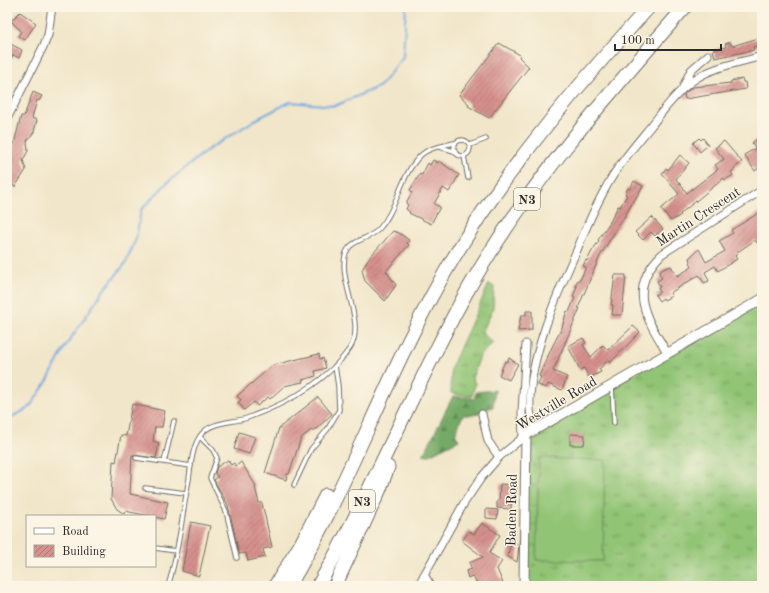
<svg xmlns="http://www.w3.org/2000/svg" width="769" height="593" viewBox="0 0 769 593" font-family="'Old Standard TT',serif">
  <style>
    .grass { fill: url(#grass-tufts); stroke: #5e7850 }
    .forest { fill: url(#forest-firs); stroke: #506a48 }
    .garden { fill: #91c475; stroke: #5e7850 }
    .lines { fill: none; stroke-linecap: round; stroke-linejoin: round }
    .stream { stroke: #71a8e0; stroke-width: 2 }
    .building { fill: url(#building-hatch) }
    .service-casing { stroke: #706c62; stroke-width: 5.5 }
    .minor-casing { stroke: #706c62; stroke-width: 9 }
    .tertiary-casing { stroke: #706c62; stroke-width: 11 }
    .motorway-casing { stroke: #706c62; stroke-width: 15 }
    .service { stroke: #fff; stroke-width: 3.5 }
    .minor { stroke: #fff; stroke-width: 7 }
    .tertiary { stroke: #fff; stroke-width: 9 }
    .motorway { stroke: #fff; stroke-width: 13 }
    .labels { text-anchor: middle; stroke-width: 3; stroke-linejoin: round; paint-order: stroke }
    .shield { fill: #fcf5e5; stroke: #6a6863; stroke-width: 1 }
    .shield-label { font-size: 13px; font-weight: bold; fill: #2b2b2b }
    .street-label { font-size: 14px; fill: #2b2b2b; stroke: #fcf5e5 }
  </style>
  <defs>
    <pattern id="grass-tufts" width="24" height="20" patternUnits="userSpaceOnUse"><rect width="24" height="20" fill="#91c475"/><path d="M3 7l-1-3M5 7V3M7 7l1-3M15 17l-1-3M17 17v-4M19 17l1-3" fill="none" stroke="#779f60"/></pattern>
    <pattern id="forest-firs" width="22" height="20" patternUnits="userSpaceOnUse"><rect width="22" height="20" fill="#74aa66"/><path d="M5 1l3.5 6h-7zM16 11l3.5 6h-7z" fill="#5f8b54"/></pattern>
    <pattern id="building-hatch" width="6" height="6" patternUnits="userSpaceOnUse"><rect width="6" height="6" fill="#d6908d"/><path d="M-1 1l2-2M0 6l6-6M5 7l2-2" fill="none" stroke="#ae7673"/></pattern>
  </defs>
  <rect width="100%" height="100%" fill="#fcf5e5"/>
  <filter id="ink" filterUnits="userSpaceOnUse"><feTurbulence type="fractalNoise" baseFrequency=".025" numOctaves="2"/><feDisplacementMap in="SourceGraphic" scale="8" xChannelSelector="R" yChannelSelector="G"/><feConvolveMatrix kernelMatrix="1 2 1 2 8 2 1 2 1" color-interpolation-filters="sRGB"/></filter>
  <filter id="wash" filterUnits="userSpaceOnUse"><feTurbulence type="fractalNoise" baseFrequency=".012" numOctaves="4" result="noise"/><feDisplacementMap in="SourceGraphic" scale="16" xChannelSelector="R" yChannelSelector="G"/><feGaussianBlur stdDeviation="0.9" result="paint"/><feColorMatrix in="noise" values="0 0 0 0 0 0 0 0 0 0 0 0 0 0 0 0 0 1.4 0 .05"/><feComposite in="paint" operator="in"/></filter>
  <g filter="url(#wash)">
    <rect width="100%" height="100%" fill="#f1e6c9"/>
    <g class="grass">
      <path d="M489,284L494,287L493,308L482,333L493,343L480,356L472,378L475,383L472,397L451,393V368Z"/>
      <path d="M762,302V586H524L527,435Z"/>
    </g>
    <path class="forest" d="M495,390L493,407L473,415H463L455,434L459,440L429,455L423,456L453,396L474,399L476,392Z"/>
    <path class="garden" d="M539,458L605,460L603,561L536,560Z"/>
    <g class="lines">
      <path class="stream" d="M7,419L29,408L48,380L65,347L103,291L125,264L136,239L141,210L167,183L206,151L255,120L290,102L335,106L380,86L403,57L406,7"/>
    </g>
    <g id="blocks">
      <g class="building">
        <path d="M20,12L36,23L25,40L18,36L21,31L11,21Z"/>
        <path d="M762,37V45L753,47L754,50L715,58L713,50L726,47L725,44L730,42L732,46Z"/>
        <path d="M7,42L22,50L19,58L13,55L7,66Z"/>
        <path d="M499,43L520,55L519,57L529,67L489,118L468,106L469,104L459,95Z"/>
        <path d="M742,79L743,82H745L746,89L685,99L684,94L693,87L731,83V81Z"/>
        <path d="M33,92L42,96L39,101L37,100L32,118L37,120L34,132L27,141L28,151L23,160L26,170L15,187L7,182V147L10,149L13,148L21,116H24Z"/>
        <path d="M762,135V166L755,171L744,155L756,148L752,143Z"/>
        <path d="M699,138L701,140L703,138L708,145L700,152L693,143Z"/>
        <path d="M724,141L742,162L734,168L735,169L731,172L733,175L725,180L724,178L680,214L681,215L671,221L661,209L679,194L662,174L666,168L668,170L680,155L689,163L676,179L687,193L718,169L715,165L724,159L715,148Z"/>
        <path d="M433,160L438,163L439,161L459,175L449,192L443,188L439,195L434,204L440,207L431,224L409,213L410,212L406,209L408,205L406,203L412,192L410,190L420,174L422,175L428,163L430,165Z"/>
        <path d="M634,181L643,186L600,256L578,308H580L553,371L567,377L562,390L548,384L546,388L538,385L541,377L539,376L553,345L562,328L565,317L567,311L569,312L575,298L573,297L577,286H575L578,280H580L586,267L583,266L586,260L587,261L592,251L599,241L598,240L610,222L618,206L620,207L627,195L625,194L628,188L630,189Z"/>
        <path d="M762,211V240L757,243L755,240L736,253L737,254L735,256L737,259L718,271L715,266L705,272L709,281L704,283L699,275L670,293L672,296L664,300L663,298L659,301L655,295L660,292L658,288L660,287L657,281L662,278L659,273L663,269L671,266L677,276L692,267L689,258L699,249L706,262L725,251L719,241L733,233L731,230Z"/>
        <path d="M652,217L663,229L655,236L651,232L643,240L635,232Z"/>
        <path d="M393,231L399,233L409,240L407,243L409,245L386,271L396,285L385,301L365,281L362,270L368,259Z"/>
        <path d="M615,275H626L622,315H612L613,305H611Z"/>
        <path d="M526,311H532V330L518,331L521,315H526Z"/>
        <path d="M633,326L640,332L610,363L608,361L599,369L601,372L589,378L584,368L580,370L568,346L583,338L586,343L583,345L591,357L603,345L608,350Z"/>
        <path d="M319,354L320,359L323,358L326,368L315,371L316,376L302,380L303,382L284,386L270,399L268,397L257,406L254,402L244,410L238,402L241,400L237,396L273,365Z"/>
        <path d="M509,358L518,364L509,380L499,375L505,361L507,362Z"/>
        <path d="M318,397L332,414L315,430H311L301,438L289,474H287L286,480L265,473L279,428Z"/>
        <path d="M132,404L165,411L162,427H155L153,441L159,443L156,458L132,455L130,494L168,502L164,519L125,511L124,514L117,509L111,499L113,461L116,462L121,435L126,436Z"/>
        <path d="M239,432L255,437L249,454L234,449Z"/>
        <path d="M570,434L585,435L584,445H570Z"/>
        <path d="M228,460L231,465L234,463L236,466L241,462L256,486L255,487L259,503H262L272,547L263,549L265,557L248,561L246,553L239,554L228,505L214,480L218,477L215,473L217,467Z"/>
        <path d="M500,484L516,485V493H512L511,509L497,508V501H499Z"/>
        <path d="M486,509L498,510L497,519L486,518Z"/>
        <path d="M191,522L210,526L199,576L182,571Z"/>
        <path d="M482,523L500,535L489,553L502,561L497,569L504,586H493L492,583L485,586H482L481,583L478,585L472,576L468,578L466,571L472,569L469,563L483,557L462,541L469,531L474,534Z"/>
        <path d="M512,541L519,545L517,562L507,556Z"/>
      </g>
    </g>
  </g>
  <g filter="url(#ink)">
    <use href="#blocks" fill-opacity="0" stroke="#706c62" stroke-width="1"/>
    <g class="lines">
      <defs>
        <g id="service">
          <circle cx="462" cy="148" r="8"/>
          <path d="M470,145L486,139"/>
          <path d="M440,147L454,151"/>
          <path d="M464,156L468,178"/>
          <path d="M612,386L614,423"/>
          <path d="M200,437L213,450L217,458L210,478L226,511L237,558"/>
          <path d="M136,458L191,466"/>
          <path d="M164,462L174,421"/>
          <path d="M294,485L311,449L327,430L339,410L338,386L335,366"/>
          <path d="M145,488L186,493"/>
          <path d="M155,548L176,551"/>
          <path d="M168,586C179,552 182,515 189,479C191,465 192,448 200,436C210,421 232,423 247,418C286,404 326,383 350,348C366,324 339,283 345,256C349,239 369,240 379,229C398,208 400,175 421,155C430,147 443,146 454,143"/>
        </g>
        <g id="minor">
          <path d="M683,87L691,70L708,55"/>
          <path d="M7,119L44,45L48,35L52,7"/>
          <path d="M668,354C646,318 626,289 662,254L762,190"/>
          <path d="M482,414L488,441L499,457"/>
          <path d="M536,429C533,422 530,416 530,408C528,360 557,294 577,250C587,225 598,200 612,177C623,159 637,143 651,126C663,111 675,94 691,82C710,67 739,63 762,56"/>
          <path d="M523,437L522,412L526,344"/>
          <path d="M424,575L431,586"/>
          <path d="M418,586L464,503L481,478L499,457L526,435"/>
        </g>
        <path id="tertiary" d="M524,586L526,435L762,299"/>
        <g id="motorway">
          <path d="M275,586L301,544L326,495"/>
          <path d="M289,586C351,482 389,366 451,262C506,169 576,87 649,7"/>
          <path d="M318,586C374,489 415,383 470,286C529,183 607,96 685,7"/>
          <path d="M335,586L379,491L388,467"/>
        </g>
      </defs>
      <use href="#service" class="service-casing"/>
      <use href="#minor" class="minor-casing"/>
      <use href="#tertiary" class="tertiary-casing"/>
      <use href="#motorway" class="motorway-casing"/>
      <use href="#service" class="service"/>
      <use href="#minor" class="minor"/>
      <use href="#tertiary" class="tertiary"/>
      <use href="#motorway" class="motorway"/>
    </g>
  </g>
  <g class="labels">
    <g class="shield">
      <rect x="514" y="188" width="26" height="22" rx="3"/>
      <rect x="349" y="490" width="26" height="22" rx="3"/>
    </g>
    <g class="shield-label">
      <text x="527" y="204">N3</text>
      <text x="362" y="506">N3</text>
    </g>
    <g class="street-label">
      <text transform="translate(698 216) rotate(-33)" y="5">Martin Crescent</text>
      <text transform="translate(556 403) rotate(-31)" y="5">Westville Road</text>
      <text transform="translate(511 510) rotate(-89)" y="5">Baden Road</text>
    </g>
  </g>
  <rect width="769" height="593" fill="none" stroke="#fcf5e5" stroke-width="24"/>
  <rect x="26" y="515" width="130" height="52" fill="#fcf5e5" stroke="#a8a49b"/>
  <rect x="34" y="528" width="20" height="6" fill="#ffffff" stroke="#a8a49b"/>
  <text x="62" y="535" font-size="12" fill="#2b2b2b">Road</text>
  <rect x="34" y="545" width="20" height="12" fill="url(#building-hatch)" stroke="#a8a49b"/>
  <text x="62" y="555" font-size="12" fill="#2b2b2b">Building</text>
  <path d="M615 44v6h106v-6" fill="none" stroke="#2b2b2b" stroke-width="2"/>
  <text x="621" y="44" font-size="12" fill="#2b2b2b" stroke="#fcf5e5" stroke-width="3" paint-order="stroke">100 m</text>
</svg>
